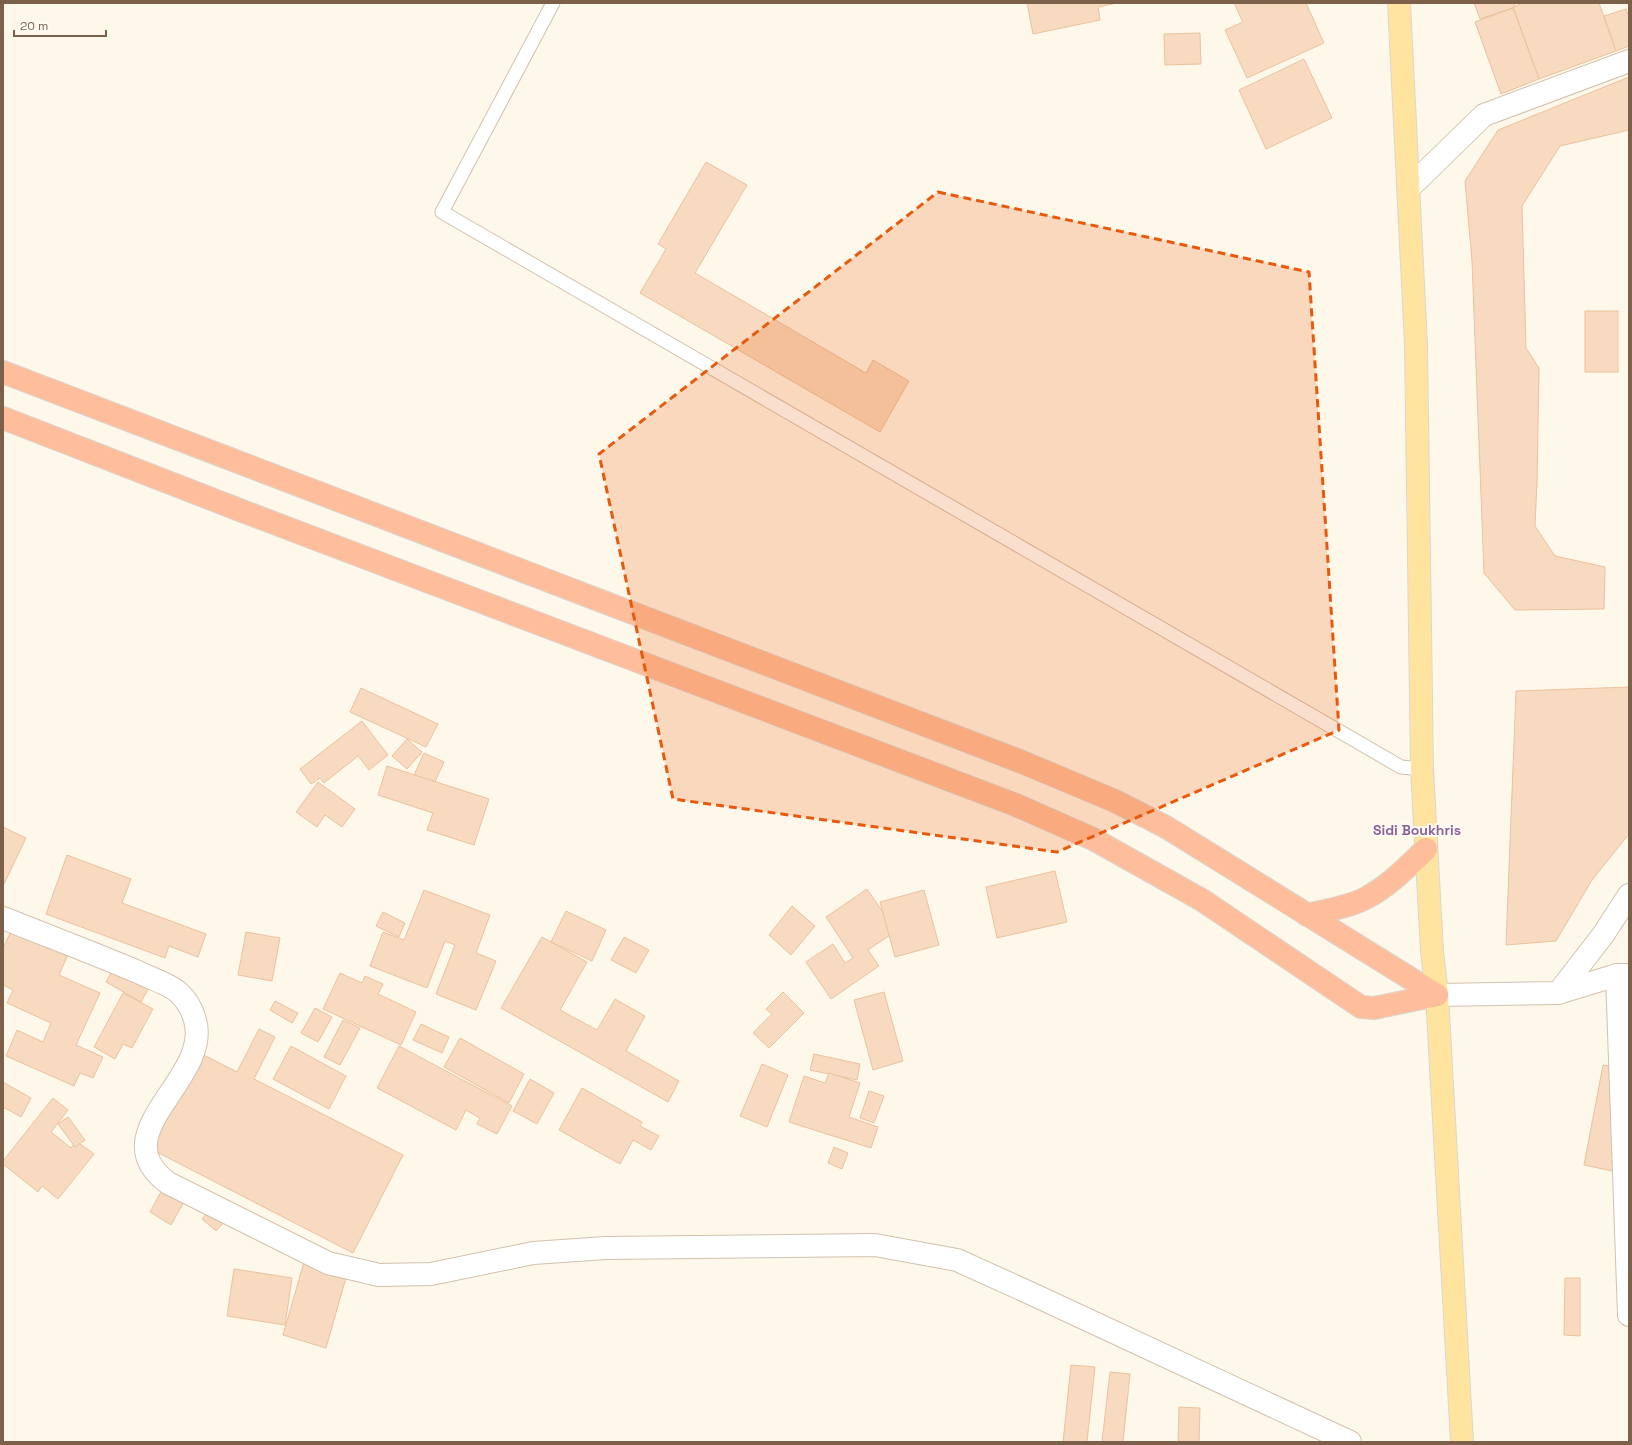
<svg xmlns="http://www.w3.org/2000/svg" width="1632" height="1445" viewBox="0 0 1632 1445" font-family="'Space Grotesk',sans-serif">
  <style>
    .building { fill: #f7dabf; stroke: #ebc29d }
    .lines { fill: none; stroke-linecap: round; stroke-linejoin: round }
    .lane-casing { stroke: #d3c1ad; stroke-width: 15 }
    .street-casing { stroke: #d3c1ad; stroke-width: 24 }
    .primary-casing { stroke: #ddd6d0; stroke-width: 24 }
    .highway-casing { stroke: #ddd6d0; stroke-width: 24 }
    .lane { stroke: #fff; stroke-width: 13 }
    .street { stroke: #fff; stroke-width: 22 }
    .primary { stroke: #ffe4a0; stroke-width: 22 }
    .highway { stroke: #febe9c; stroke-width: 22 }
    .marked { fill: #e8590c; fill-opacity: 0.2; stroke: #e8590c; stroke-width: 3; stroke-dasharray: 8 5; stroke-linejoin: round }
    .labels { text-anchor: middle; stroke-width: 4; stroke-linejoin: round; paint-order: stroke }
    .neighbourhood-label { font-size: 14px; font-weight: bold; fill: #8b6299; stroke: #fffbf2 }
  </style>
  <rect width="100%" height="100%" fill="#fef8ea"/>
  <g class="building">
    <path d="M1027,3H1117L1098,7L1100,20L1033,34Z"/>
    <path d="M1234,3H1306L1324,43L1247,78L1225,30L1243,22Z"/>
    <path d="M1474,3H1514L1515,7L1480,19Z"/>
    <path d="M1523,3H1599L1616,51L1539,79L1513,7Z"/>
    <path d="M1513,8L1539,79L1501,94L1475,22Z"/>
    <path d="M1626,9L1629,17V46L1616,51L1604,16Z"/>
    <path d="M1200,33L1201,64L1165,65L1164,34Z"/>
    <path d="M1304,59L1332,118L1266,149L1239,90Z"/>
    <path d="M1629,77V130L1560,146L1522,206L1526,348L1539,368L1537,483L1535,526L1555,556L1605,567L1604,609L1515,610L1484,573L1472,261L1465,181L1498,130Z"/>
    <path d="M706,162L747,185L695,273L866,373L873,360L909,381L880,432L640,293L666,249L658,244Z"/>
    <rect x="1585" y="311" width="33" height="61"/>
    <path d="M1629,687V834L1592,880L1556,941L1506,945L1516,691Z"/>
    <path d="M361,688L438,724L426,747L350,712Z"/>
    <path d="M362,721L388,755L369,770L358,756L324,783L320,778L311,784L300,769Z"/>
    <path d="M407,739L422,752L407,769L392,756Z"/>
    <path d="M424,753L444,762L434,784L414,775Z"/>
    <path d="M387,766L489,799L474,845L427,830L433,813L378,795Z"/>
    <path d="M318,782L355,809L342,827L325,815L317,827L296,812Z"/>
    <path d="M3,827L26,838L3,886Z"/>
    <path d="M67,855L131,879L122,903L206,934L198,957L169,946L165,958L46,914Z"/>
    <path d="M1055,871L1067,922L997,938L986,887Z"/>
    <path d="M867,889L896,931L868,950L879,966L831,999L806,962L833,944L845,963L853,958L826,917Z"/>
    <path d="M424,890L490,915L476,953L496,961L476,1010L436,994L455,945L445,941L427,988L370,966L383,932L404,940Z"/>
    <path d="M924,890L939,945L895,957L880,902Z"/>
    <path d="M792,906L815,926L791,955L769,935Z"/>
    <path d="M566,911L606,930L592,961L551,942Z"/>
    <path d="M383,912L405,923L399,937L376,926Z"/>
    <path d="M13,927L69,952L59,975L100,993L76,1045L103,1057L93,1078L80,1073L74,1086L6,1056L17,1030L43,1042L51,1023L7,1003L13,990L3,985V948Z"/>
    <path d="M246,932L280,938L272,981L238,975Z"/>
    <path d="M542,937L587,962L560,1010L597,1030L615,999L645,1016L626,1051L679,1081L668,1102L501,1008Z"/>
    <path d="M624,937L649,950L636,973L611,960Z"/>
    <path d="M116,964L151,984L141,1002L106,982Z"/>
    <path d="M340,973L362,983L365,976L383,984L378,994L416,1012L401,1045L323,1009Z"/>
    <path d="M783,992L804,1013L769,1048L753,1033L772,1014L766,1009Z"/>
    <path d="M884,992L903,1061L873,1070L854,1000Z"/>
    <path d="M123,993L153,1009L132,1048L123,1044L115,1059L94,1047Z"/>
    <path d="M275,1001L298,1013L292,1023L270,1010Z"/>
    <path d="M315,1008L332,1017L318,1042L301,1033Z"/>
    <path d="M343,1020L360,1028L340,1065L324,1057Z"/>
    <path d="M421,1024L449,1037L442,1053L413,1040Z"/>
    <path d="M259,1029L275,1037L254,1079L403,1155L353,1253L149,1148L198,1052L237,1072Z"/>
    <path d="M460,1038L524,1074L509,1103L444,1067Z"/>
    <path d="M291,1046L346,1076L329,1109L273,1079Z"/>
    <path d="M399,1046L512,1106L497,1134L477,1124L480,1118L466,1110L456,1130L377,1088Z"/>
    <path d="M814,1054L860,1064L857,1080L810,1070Z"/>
    <path d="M762,1064L788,1075L767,1127L740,1116Z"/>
    <path d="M1603,1065L1629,1070L1617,1172L1584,1165Z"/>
    <path d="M829,1073L860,1083L849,1117L878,1127L871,1148L789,1122L804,1076L825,1083Z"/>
    <path d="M530,1079L554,1093L537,1124L513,1111Z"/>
    <path d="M3,1082L31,1098L21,1117L3,1107Z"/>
    <path d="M582,1088L642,1122L640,1126L659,1136L651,1150L633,1140L620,1164L559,1130Z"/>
    <path d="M869,1091L884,1096L874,1123L860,1118Z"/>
    <path d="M53,1098L68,1110L51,1132L71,1148L76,1141L94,1154L58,1199L42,1186L38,1192L3,1164V1161Z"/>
    <path d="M68,1117L85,1140L75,1147L58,1124Z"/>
    <path d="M834,1147L848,1153L842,1169L828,1163Z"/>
    <path d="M163,1188L185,1200L171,1225L150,1212Z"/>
    <path d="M213,1206L227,1219L216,1231L202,1219Z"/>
    <path d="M304,1262L347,1274L326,1348L283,1335Z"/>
    <path d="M234,1269L292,1278L285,1325L227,1316Z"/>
    <path d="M1565,1278H1580V1336L1564,1335Z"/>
    <path d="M1071,1365L1095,1367L1087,1442H1063Z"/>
    <path d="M1110,1372L1130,1374L1123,1442H1102Z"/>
    <path d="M1179,1407L1200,1408L1199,1442H1178Z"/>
  </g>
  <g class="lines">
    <defs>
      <path id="lane" d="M553,3L442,212L1401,767L1422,769"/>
      <g id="street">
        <path d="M1409,188L1484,115L1629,61"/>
        <path d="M3,918C48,936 93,953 138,972C148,977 171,985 178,992C187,1000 192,1009 195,1020C212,1080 100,1132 168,1183L328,1263L379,1275L431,1274L533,1253L606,1248L875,1245L957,1260L1032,1294L1350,1442"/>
        <path d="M1617,975L1629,1315"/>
        <path d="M1558,993L1603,935L1629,895"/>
        <path d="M1437,995L1558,993L1617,975H1629"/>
      </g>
      <path id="primary" d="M1399,3L1416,345L1422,769L1432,951L1437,995L1462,1442"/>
      <g id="highway">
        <path d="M3,372L1022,762L1115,801L1166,827L1437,995"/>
        <path d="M3,418L237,509L1016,805L1093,839L1202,900L1361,1007L1374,1008L1437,995"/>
        <path d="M1307,915C1327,910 1349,907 1366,898C1389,886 1407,867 1426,849"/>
      </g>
    </defs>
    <use href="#lane" class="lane-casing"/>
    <use href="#street" class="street-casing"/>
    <use href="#primary" class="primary-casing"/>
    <use href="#highway" class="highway-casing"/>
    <use href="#lane" class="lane"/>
    <use href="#street" class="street"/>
    <use href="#primary" class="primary"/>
    <use href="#highway" class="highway"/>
  </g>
  <path class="marked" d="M938,192L1309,272L1339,730L1057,852L673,799L599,454Z"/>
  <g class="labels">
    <g class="neighbourhood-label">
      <text x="1417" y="835">Sidi Boukhris</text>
    </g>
  </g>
  <rect width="1632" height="1445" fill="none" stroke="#7d6049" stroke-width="8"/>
  <path d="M14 30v6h92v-6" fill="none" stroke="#7d6049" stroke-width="2"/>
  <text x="20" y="30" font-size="12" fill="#7d6049" stroke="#fffbf2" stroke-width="3" paint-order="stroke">20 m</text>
</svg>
